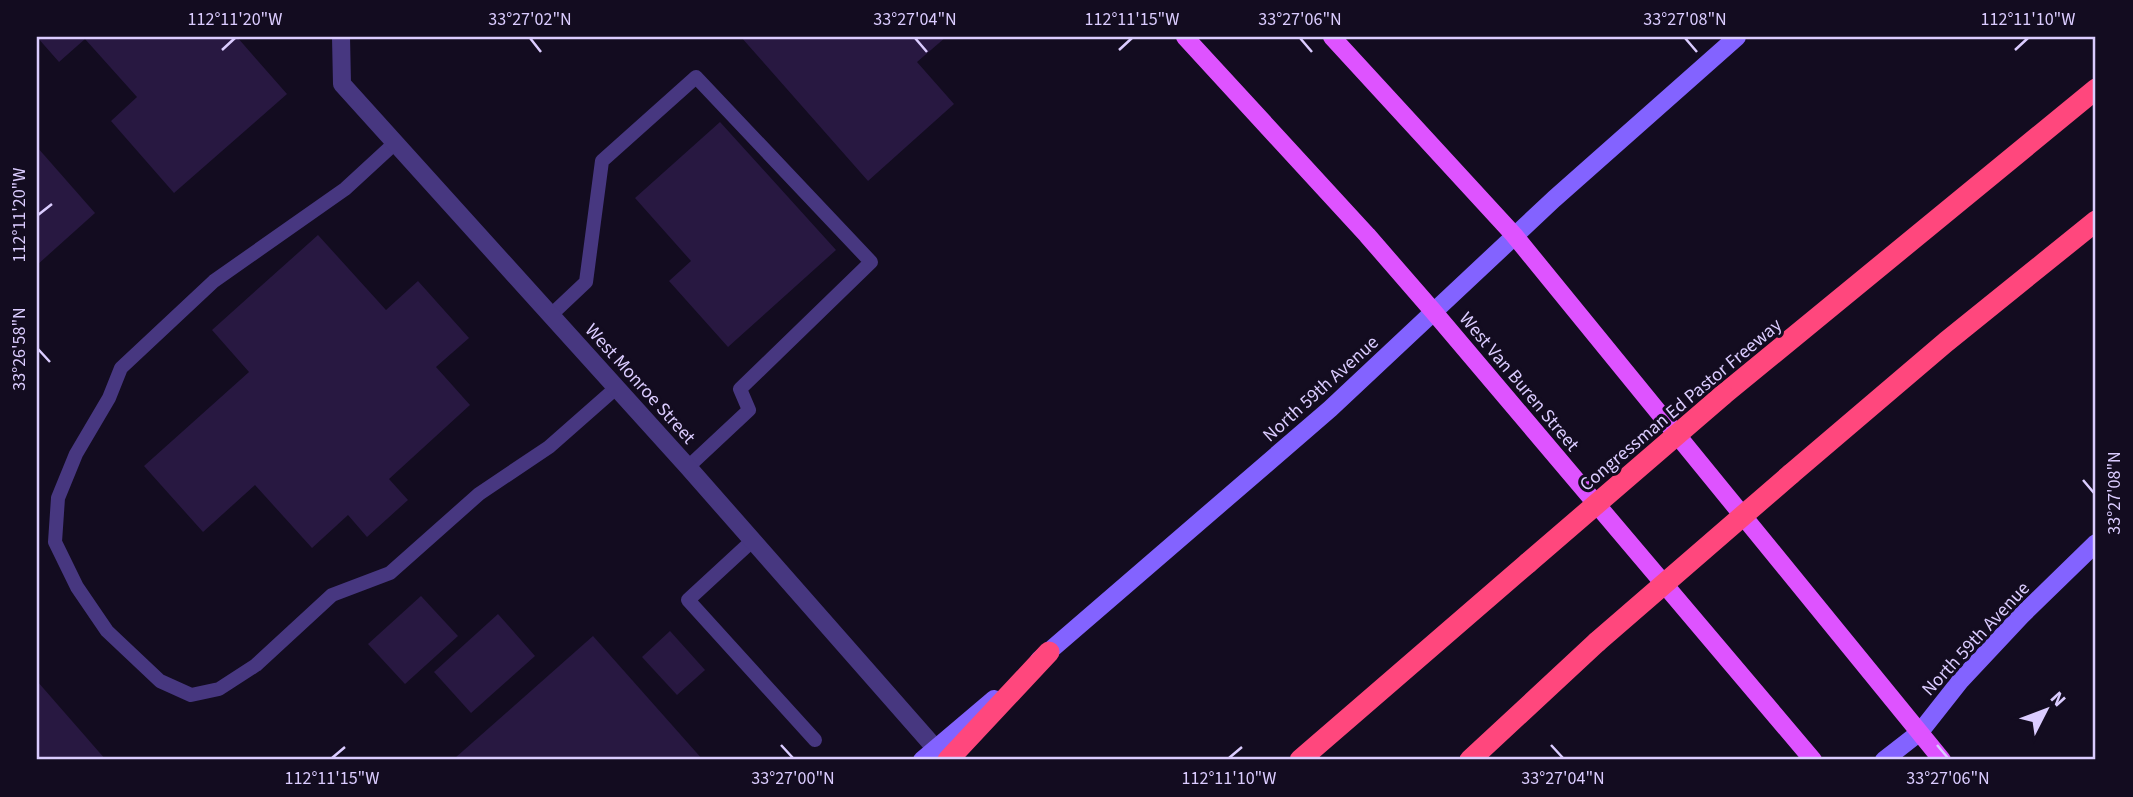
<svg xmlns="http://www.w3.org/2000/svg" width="2133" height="797" viewBox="0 0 2133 797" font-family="'Source Sans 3',sans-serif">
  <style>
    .building { fill: #281841 }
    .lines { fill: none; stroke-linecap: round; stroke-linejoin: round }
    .lane { stroke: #473780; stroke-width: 14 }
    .street { stroke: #473780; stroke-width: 18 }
    .secondary { stroke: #8363ff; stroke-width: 18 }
    .primary { stroke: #de53ff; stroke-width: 18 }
    .highway { stroke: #ff477d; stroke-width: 21 }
    .highway-bridge { stroke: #ff477d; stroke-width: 21 }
    .ticks { fill: none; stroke: #dbccff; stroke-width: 2.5 }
    .labels { text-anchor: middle; stroke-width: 6; stroke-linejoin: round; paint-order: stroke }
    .street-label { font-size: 19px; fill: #dbccff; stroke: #130c20 }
    .neatline { fill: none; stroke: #dbccff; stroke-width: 2.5 }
    .ticks-label { font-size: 18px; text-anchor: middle; fill: #dbccff }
  </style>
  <rect width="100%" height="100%" fill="#130c20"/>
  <g class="building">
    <path d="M37,37H237L287,94L174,193L111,121L137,97L85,39L59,62Z"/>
    <path d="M741,37H946L917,62L954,104L868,181Z"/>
    <path d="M720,122L836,250L728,347L669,281L691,261L635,198Z"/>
    <path d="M37,147L95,213L37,265Z"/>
    <path d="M318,235L386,310L418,281L469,338L436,367L470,405L389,479L408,500L367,537L348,515L312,548L255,485L203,532L144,466L249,372L212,330Z"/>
    <path d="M421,596L458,636L405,684L368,644Z"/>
    <path d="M498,614L535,656L471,713L434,672Z"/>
    <path d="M670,631L705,670L677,695L642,657Z"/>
    <path d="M593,636L703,760H457L455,758Z"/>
    <path d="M37,681L106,760H37Z"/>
  </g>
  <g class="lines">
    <g class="lane">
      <path d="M395,143L345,189L214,281L121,368L109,398L76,454L58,498L55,542L77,587L107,631L160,681L191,695L219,689L256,665L332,595L390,573L479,494L549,447L616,388"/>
      <path d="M551,315L586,282L602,161L696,77L871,262L740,389L749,410L688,467"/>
      <path d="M752,541L688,600L815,740"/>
    </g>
    <path class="street" d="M341,37L342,84L688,467L936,749"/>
    <g class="secondary">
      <path d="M1039,660L1330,409L1554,199L1737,37"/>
      <path d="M922,760L994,699"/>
      <path d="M1884,760L1920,732L1961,680L2021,616L2096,543"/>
    </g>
    <g class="primary">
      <path d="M1185,37L1367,235L1433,311L1813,760"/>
      <path d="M1332,37L1514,235L1942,760"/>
    </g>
    <g class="highway">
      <path d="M1723,395L2096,89"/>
      <path d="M1791,474L1946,342L2096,221"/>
      <path d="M948,760L1049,652"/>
      <path d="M1300,760L1528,563"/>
      <path d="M1470,760L1597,642"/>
    </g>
    <g class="highway-bridge">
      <path d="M1528,563L1723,395"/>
      <path d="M1597,642L1791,474"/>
    </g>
  </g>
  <path class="ticks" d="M530,38L541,52M915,38L927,52M1300,38L1312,52M1685,38L1697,52M222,50L235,38M1119,50L1132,38M2015,50L2028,38M38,215L52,204M38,349L50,362M2083,480L2094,493M781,745L793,758M1551,745L1563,758M1937,745L1948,758M332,758L345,747M1229,758L1242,747"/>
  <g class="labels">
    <g class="street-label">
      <text transform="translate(1520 381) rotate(50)" y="7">West Van Buren Street</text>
      <text transform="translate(641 383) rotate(48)" y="7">West Monroe Street</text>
      <text transform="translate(1320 388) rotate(-42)" y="7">North 59th Avenue</text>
      <text transform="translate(1680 404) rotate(-40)" y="7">Congressman Ed Pastor Freeway</text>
      <text transform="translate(1975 638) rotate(-47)" y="7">North 59th Avenue</text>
    </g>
  </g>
  <rect width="2133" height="797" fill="none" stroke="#130c20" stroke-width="77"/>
  <g transform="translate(2046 710) rotate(48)" stroke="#130c20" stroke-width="5" paint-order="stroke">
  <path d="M0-5L12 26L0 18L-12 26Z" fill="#dbccff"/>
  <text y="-10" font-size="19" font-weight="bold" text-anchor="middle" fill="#dbccff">N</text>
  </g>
  <rect x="38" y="38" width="2056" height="720" class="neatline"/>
  <g class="ticks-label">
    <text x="235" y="25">112°11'20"W</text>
    <text x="530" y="25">33°27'02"N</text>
    <text x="915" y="25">33°27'04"N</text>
    <text x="1132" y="25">112°11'15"W</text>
    <text x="1300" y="25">33°27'06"N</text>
    <text x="1685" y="25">33°27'08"N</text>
    <text x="2028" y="25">112°11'10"W</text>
    <text transform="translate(19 215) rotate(-90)" y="6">112°11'20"W</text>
    <text transform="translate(19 349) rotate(-90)" y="6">33°26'58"N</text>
    <text transform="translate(2114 493) rotate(-90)" y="6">33°27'08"N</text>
    <text x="332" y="784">112°11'15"W</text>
    <text x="793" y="784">33°27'00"N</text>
    <text x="1229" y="784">112°11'10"W</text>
    <text x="1563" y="784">33°27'04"N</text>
    <text x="1948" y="784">33°27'06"N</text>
  </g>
</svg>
